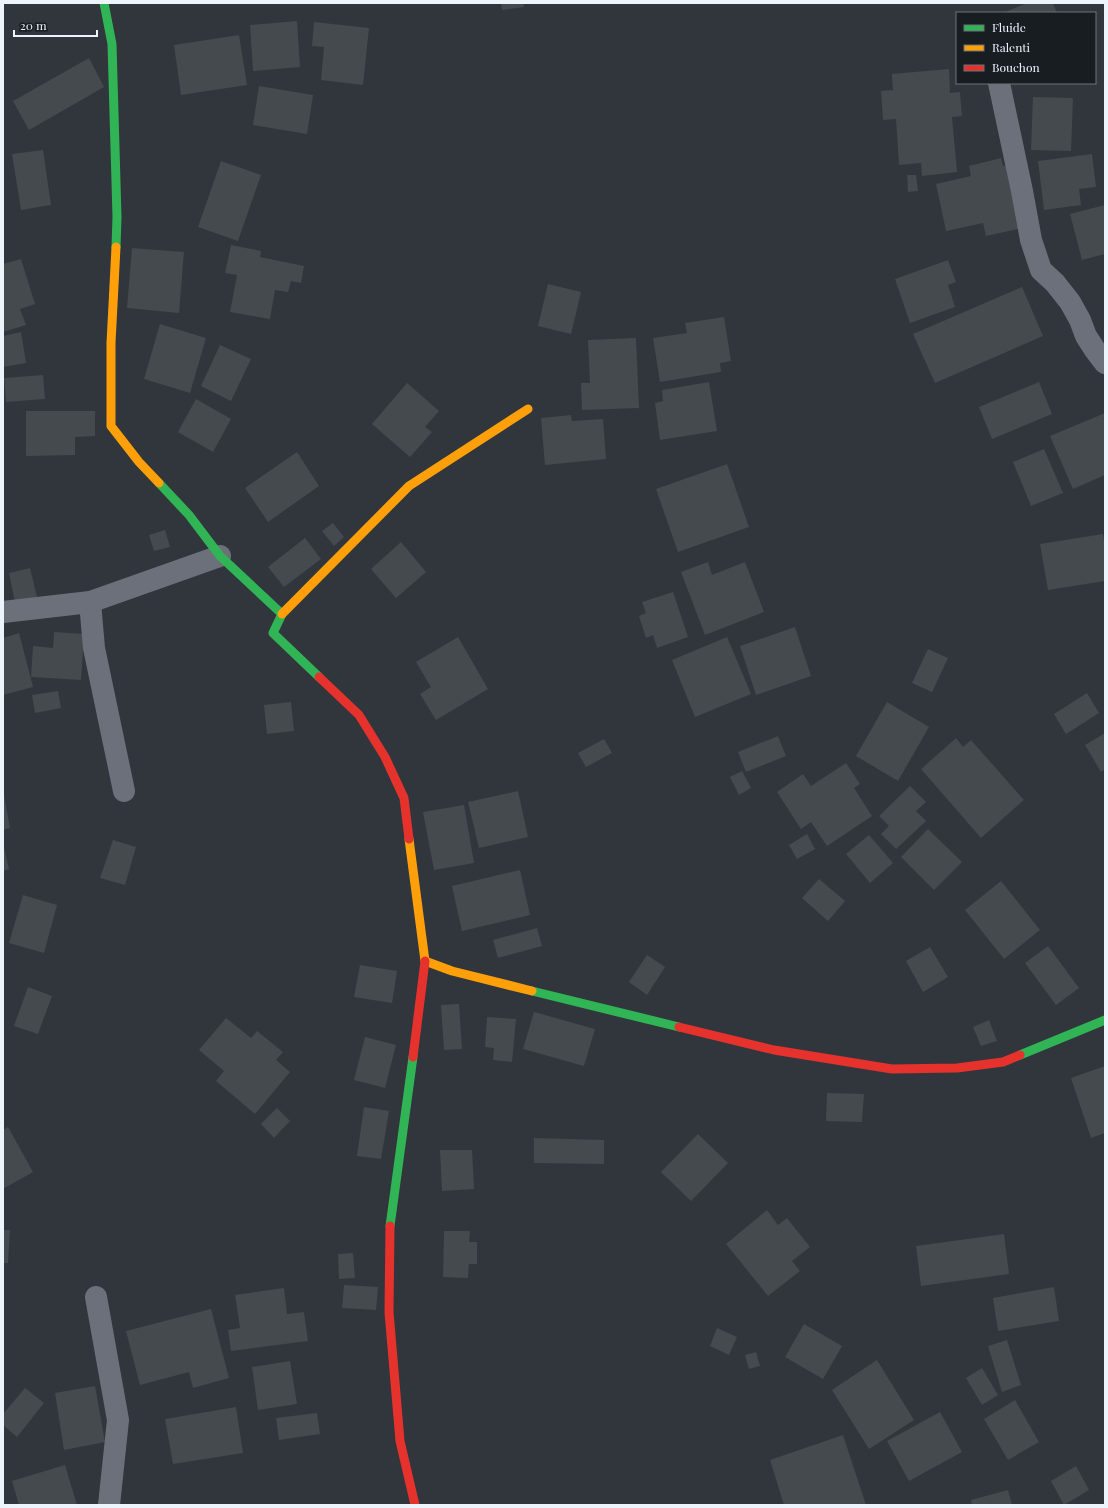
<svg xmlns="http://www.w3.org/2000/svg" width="1108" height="1508" viewBox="0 0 1108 1508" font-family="'Playfair Display',serif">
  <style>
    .building { fill: #444a4e }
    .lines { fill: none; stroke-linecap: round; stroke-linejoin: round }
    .street { stroke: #6c707a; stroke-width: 22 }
    .fast { stroke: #30b455; stroke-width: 9 }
    .slow { stroke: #ff9f0a; stroke-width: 9 }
    .jam { stroke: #e5322d; stroke-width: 9 }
  </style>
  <rect width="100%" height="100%" fill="#30363b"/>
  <g class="building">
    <path d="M501,3H523L524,7L502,10Z"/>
    <path d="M1027,3H1053L1057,13H1005V12Z"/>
    <path d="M297,21L300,67L253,71L250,25Z"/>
    <path d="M314,22L369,28L363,85L321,80L324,47L312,46Z"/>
    <path d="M239,35L247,85L181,95L174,45Z"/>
    <path d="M89,58L104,87L29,130L13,101Z"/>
    <path d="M949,69L950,93L960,92L962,116L952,117L957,172L922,176L921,163L899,165L896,119L883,120L881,91L893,90L892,74Z"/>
    <path d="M259,86L313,95L307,134L253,125Z"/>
    <path d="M1033,97L1073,98L1071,151L1031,150Z"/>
    <path d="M43,150L51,205L21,210L12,154Z"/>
    <path d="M1092,154L1096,187L1079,189L1081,205L1044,210L1038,161Z"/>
    <path d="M1001,158L1003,166L1008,165L1022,228L986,236L983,223L946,231L936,184L971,176L969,166Z"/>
    <path d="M221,161L261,175L238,241L198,227Z"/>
    <path d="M907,175H916L918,191L908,192Z"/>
    <path d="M1105,205V254L1082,260L1070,214Z"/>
    <path d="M231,245L261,251L260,257L304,266L301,283L291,281L288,292L275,290L270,319L230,312L237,275L225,273Z"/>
    <path d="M132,248L184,252L179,313L127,308Z"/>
    <path d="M21,259L35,304L20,309L26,325L3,332V264Z"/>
    <path d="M948,260L956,282L948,285L955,307L910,323L895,279Z"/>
    <path d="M548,284L581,292L571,334L538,326Z"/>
    <path d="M1022,287L1043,336L935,383L913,334Z"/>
    <path d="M724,317L731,361L720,363L721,372L660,382L653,338L687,333L685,323Z"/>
    <path d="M160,324L206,338L190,393L144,379Z"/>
    <path d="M21,332L26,363L3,367V336Z"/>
    <path d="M636,338L639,408L582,410L581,383H590L588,340Z"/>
    <path d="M220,345L251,359L231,401L201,386Z"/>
    <path d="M43,375L45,399L6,402L4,378Z"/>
    <path d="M709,382L717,431L660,440L655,403L663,401L662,390Z"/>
    <path d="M1039,382L1052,414L992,439L979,407Z"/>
    <path d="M407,383L439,411L425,427L432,432L410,457L372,424Z"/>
    <path d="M196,399L231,419L213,452L178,432Z"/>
    <path d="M26,411H95V436L75,437V455L26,456Z"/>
    <path d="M1105,413V475L1073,489L1050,436Z"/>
    <path d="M571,415L572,421L603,419L606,459L545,465L541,418Z"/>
    <path d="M1044,449L1063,493L1031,506L1013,462Z"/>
    <path d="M297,452L319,486L268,522L245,488Z"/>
    <path d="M727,464L749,527L678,552L656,489Z"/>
    <path d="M333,523L344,537L334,546L322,531Z"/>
    <path d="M165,530L170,547L154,551L149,535Z"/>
    <path d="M1103,534L1105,547V581L1048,590L1040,544Z"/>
    <path d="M305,538L321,559L284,587L268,567Z"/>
    <path d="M401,542L426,572L396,598L371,569Z"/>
    <path d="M708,562L712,575L745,562L764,612L705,635L681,572Z"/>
    <path d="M30,568L37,597L15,602L9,573Z"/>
    <path d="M673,592L688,637L657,648L653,635L646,638L639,616L646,613L642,602Z"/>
    <path d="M795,627L811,676L756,695L740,646Z"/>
    <path d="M54,632L84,634L81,680L31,677L33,646L53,648Z"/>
    <path d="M19,633L33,687L3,695V638Z"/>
    <path d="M458,637L488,689L436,720L420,694L431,687L416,662Z"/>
    <path d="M727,637L751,694L695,717L672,660Z"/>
    <path d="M928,649L948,658L932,692L912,683Z"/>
    <path d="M58,691L61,708L35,713L32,695Z"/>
    <path d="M1087,693L1099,713L1066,734L1054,714Z"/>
    <path d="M291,702L294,731L267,734L264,705Z"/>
    <path d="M887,702L929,727L898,781L856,756Z"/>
    <path d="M1105,733V769L1101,772L1085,745Z"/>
    <path d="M778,736L786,756L746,772L738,752Z"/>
    <path d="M956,738L963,747L971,740L1024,800L981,838L921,769Z"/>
    <path d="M604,739L612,753L586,767L578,753Z"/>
    <path d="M846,763L860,784L854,788L872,816L827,846L811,822L801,829L777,792L803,774L811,786Z"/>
    <path d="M742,771L751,788L739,795L730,777Z"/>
    <path d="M910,786L926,802L916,811L926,821L896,849L881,834L889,826L879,816Z"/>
    <path d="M518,791L528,837L479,848L468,802Z"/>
    <path d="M4,795L10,828L3,830V796Z"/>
    <path d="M464,805L474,863L434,870L423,812Z"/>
    <path d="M928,829L962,862L934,890L901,857Z"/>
    <path d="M807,834L815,849L797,859L789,845Z"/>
    <path d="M869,835L893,863L870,883L846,854Z"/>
    <path d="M113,840L136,847L125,885L100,878Z"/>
    <path d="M3,843L9,869L3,871Z"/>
    <path d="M520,870L530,915L462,931L452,886Z"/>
    <path d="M819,879L845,901L828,921L802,898Z"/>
    <path d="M1001,881L1040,930L1004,959L965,910Z"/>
    <path d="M23,895L57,905L44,953L9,943Z"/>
    <path d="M537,928L542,946L498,958L493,940Z"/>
    <path d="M1048,946L1079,988L1056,1005L1025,963Z"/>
    <path d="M930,947L948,977L923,992L906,961Z"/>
    <path d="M647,955L665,967L647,995L629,982Z"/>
    <path d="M360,965L397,971L392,1003L354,997Z"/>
    <path d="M28,987L52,996L38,1034L14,1026Z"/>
    <path d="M459,1004L462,1049L444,1050L441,1005Z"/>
    <path d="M534,1012L595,1029L584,1066L523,1049Z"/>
    <path d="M487,1017L516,1019L512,1062L493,1060L494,1048L485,1047Z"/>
    <path d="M226,1018L251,1038L257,1031L283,1052L276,1060L290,1072L255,1114L216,1081L224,1071L199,1050Z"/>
    <path d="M989,1020L997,1041L981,1046L973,1027Z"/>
    <path d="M365,1037L396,1045L385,1088L354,1080Z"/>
    <path d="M1105,1066V1133L1091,1138L1071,1078Z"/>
    <path d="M827,1093L864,1094L862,1122L826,1121Z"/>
    <path d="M364,1107L389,1111L381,1159L357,1156Z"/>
    <path d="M277,1108L290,1121L274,1138L261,1124Z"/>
    <path d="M8,1127L33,1172L3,1189V1130Z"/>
    <path d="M698,1134L728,1163L691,1201L661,1172Z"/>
    <path d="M534,1138L604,1140V1164L534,1163Z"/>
    <path d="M440,1150H472L474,1189L442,1191Z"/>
    <path d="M767,1210L778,1225L787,1218L810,1247L792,1261L800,1271L768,1296L726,1244Z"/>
    <path d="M3,1230H10L8,1263H3Z"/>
    <path d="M444,1231H470L469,1242H477V1264H469L468,1278L443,1277Z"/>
    <path d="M1004,1234L1009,1274L921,1286L916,1246Z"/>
    <path d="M353,1253L355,1278L339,1279L338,1254Z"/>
    <path d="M344,1285L378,1287L376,1310L342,1308Z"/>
    <path d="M1054,1287L1059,1321L998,1331L993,1298Z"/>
    <path d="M284,1288L287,1314L304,1312L308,1341L231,1351L228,1330L240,1328L235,1295Z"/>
    <path d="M211,1309L229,1378L193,1388L189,1372L140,1385L126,1331Z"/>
    <path d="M804,1324L842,1346L823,1379L785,1357Z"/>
    <path d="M717,1328L737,1337L729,1355L710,1346Z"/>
    <path d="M1007,1340L1021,1385L1002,1392L988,1346Z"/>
    <path d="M756,1352L760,1366L749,1369L745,1355Z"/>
    <path d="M877,1360L914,1420L869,1449L832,1390Z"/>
    <path d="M290,1361L297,1404L258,1410L252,1367Z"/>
    <path d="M982,1368L998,1395L982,1405L966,1378Z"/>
    <path d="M95,1386L105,1442L64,1450L55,1393Z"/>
    <path d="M25,1388L44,1403L17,1437L3,1425V1414Z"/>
    <path d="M1015,1400L1039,1442L1008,1460L984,1419Z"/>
    <path d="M236,1407L243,1453L173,1464L165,1419Z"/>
    <path d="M940,1412L962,1452L909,1481L887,1441Z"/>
    <path d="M317,1413L320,1434L279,1440L276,1418Z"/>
    <path d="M843,1435L866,1505H784L770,1460Z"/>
    <path d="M65,1465L77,1505H19L12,1481Z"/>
    <path d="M1076,1466L1089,1490L1064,1505L1051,1481Z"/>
    <path d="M1008,1490L1012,1505H972L971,1500Z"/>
  </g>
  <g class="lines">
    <g class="street">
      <path d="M999,83L1022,191L1031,240L1041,270L1055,283L1070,302L1080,320L1086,336L1095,350L1105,363"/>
      <path d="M90,602L94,648L124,791"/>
      <path d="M3,612L90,602L220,556"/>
      <path d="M96,1297L118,1420L109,1505"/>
    </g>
    <g class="fast">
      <path d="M104,3L112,44L117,217L116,247"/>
      <path d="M159,483L189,515L220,556L282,614L273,633L319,677"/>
      <path d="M532,991L679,1027"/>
      <path d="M1020,1055L1105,1020"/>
      <path d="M390,1226L413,1057"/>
    </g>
    <g class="slow">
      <path d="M116,247L111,343V426L139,462L159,483"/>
      <path d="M282,614L409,486L528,409"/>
      <path d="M409,839L425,961L452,971L532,991"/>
    </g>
    <g class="jam">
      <path d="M319,677L359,715L385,757L404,798L409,839"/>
      <path d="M679,1027L774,1050L892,1069L957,1068L1003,1062L1020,1055"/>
      <path d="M413,1057L425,961"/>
      <path d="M390,1226L389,1312L400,1441L415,1505"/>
    </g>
  </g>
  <rect width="1108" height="1508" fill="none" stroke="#edf4fb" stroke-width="8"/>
  <rect x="956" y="12" width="140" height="72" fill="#181d22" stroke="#6d7379"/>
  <rect x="964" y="25" width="20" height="6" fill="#30b455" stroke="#6d7379"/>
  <text x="992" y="32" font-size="12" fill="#edf4fb">Fluide</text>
  <rect x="964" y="45" width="20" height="6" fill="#ff9f0a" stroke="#6d7379"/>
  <text x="992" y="52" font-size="12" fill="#edf4fb">Ralenti</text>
  <rect x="964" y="65" width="20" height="6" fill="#e5322d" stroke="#6d7379"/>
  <text x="992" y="72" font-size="12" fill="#edf4fb">Bouchon</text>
  <path d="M14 30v6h83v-6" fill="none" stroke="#edf4fb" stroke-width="2"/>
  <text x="20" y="30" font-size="12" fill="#edf4fb" stroke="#181d22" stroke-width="3" paint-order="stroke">20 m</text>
</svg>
